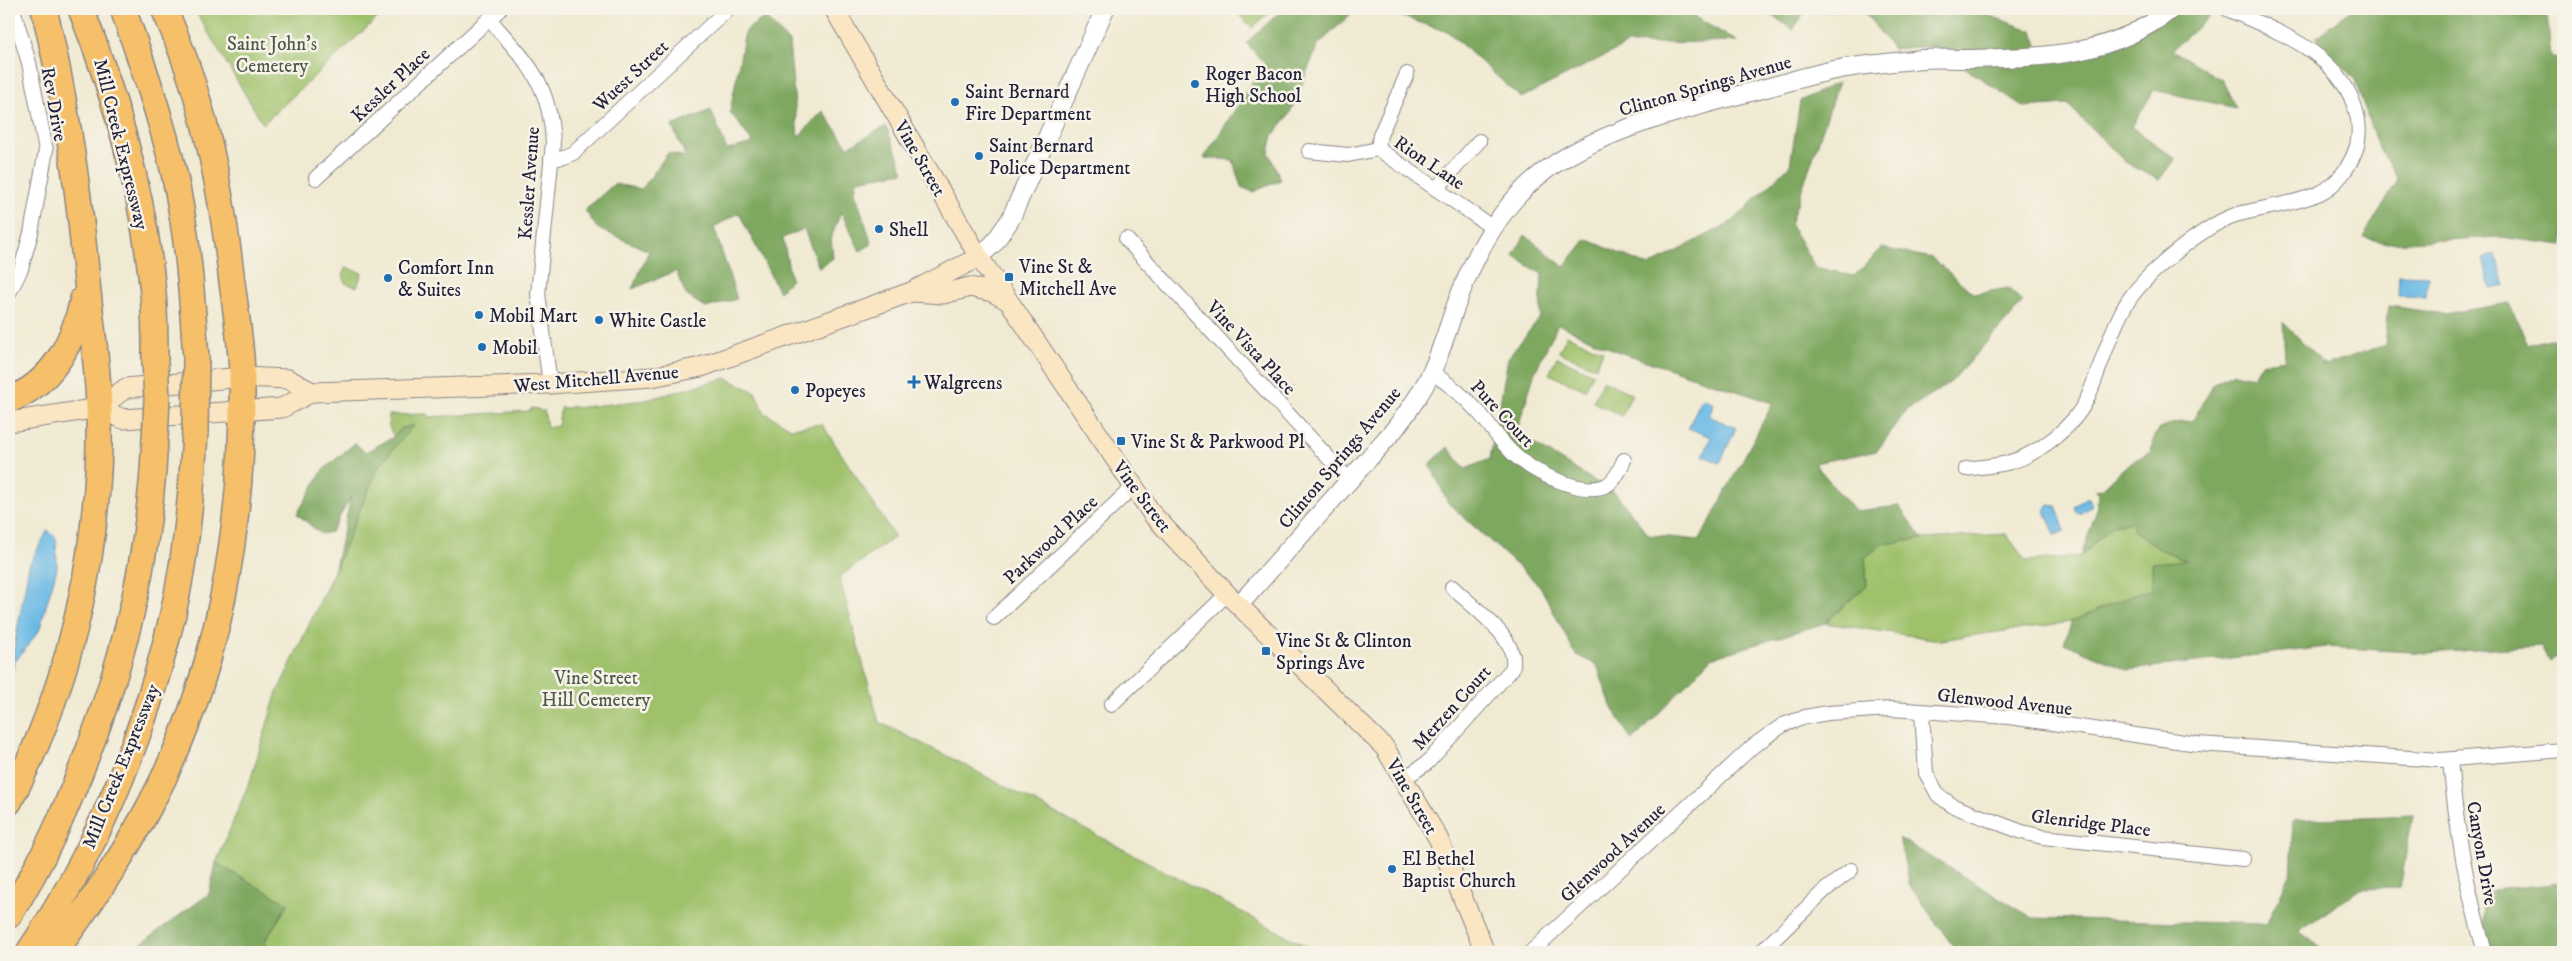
<svg xmlns="http://www.w3.org/2000/svg" width="2572" height="961" viewBox="0 0 2572 961" font-family="'IM FELL DW Pica',serif">
  <style>
    .green { fill: #9ec16b; stroke: #607253 }
    .forest { fill: #7ea75f; stroke: #50644d; fill-rule: evenodd }
    .water { fill: #6abae5; stroke: #466e90 }
    .lines { fill: none; stroke-linecap: round; stroke-linejoin: round }
    .stream { stroke: #6abae5; stroke-width: 3 }
    .minor-casing { stroke: #898686; stroke-width: 16 }
    .tertiary-casing { stroke: #898686; stroke-width: 20 }
    .secondary-casing { stroke: #898686; stroke-width: 21 }
    .motorway-casing { stroke: #898686; stroke-width: 28 }
    .minor { stroke: #fff; stroke-width: 14 }
    .tertiary { stroke: #fff; stroke-width: 18 }
    .secondary { stroke: #fbe6c4; stroke-width: 19 }
    .motorway { stroke: #f6c06b; stroke-width: 25 }
    .motorway-bridge-casing { stroke: #898686; stroke-width: 28; stroke-linecap: butt }
    .motorway-bridge { stroke: #f6c06b; stroke-width: 25 }
    .poi-dot { fill: #1f6fb2; stroke: #f7f3e8; stroke-width: 2 }
    .labels { text-anchor: middle; stroke-width: 5; stroke-linejoin: round; paint-order: stroke }
    .park-label { font-size: 19px; fill: #4d5a4c; stroke: #f7f3e8 }
    .poi-label { font-size: 19px; fill: #22223b; stroke: #f7f3e8; text-anchor: start }
    .street-label { font-size: 19px; fill: #22223b; stroke: #f7f3e8 }
  </style>
  <rect width="100%" height="100%" fill="#f7f3e8"/>
  <filter id="ink" filterUnits="userSpaceOnUse"><feTurbulence type="fractalNoise" baseFrequency=".02" numOctaves="2"/><feDisplacementMap in="SourceGraphic" scale="10" xChannelSelector="R" yChannelSelector="G"/><feConvolveMatrix kernelMatrix="1 2 1 2 8 2 1 2 1" color-interpolation-filters="sRGB"/></filter>
  <filter id="wash" filterUnits="userSpaceOnUse"><feTurbulence type="fractalNoise" baseFrequency=".0096" numOctaves="4" result="noise"/><feDisplacementMap in="SourceGraphic" scale="20" xChannelSelector="R" yChannelSelector="G"/><feGaussianBlur stdDeviation="1.12" result="paint"/><feColorMatrix in="noise" values="0 0 0 0 0 0 0 0 0 0 0 0 0 0 0 0 0 1.4 0 .05"/><feComposite in="paint" operator="in"/></filter>
  <g filter="url(#wash)">
    <rect width="100%" height="100%" fill="#f0ead2"/>
    <g class="green">
      <path d="M194,9H387L263,124Z"/>
      <path d="M1233,9H1273L1252,28Z"/>
      <path d="M346,267L362,273L357,287L345,283L343,273Z"/>
      <path d="M1567,335L1603,351L1596,368L1559,352Z"/>
      <path d="M1557,357L1593,374L1585,390L1549,374Z"/>
      <path d="M726,378L755,392L765,413L791,428L822,424L895,537L839,577L879,722L957,761L1317,952H268L265,941L288,904L216,863L251,778L276,695L336,567L378,467L413,426L402,428L394,437L389,427V415L427,414L428,417L530,411L532,408L538,409L542,412L544,410L547,428L558,426L561,407L563,409L574,406V408L646,400Z"/>
      <path d="M1603,380L1632,394L1622,416L1593,402Z"/>
      <path d="M2133,522L2162,550L2188,560L2153,590L2137,593L2071,622L1940,640L1825,623L1867,585L1865,557L1883,544L1922,539L2006,534L2026,561L2081,556L2113,525Z"/>
    </g>
    <g class="forest">
      <path d="M1283,9H1356L1318,45L1289,115L1273,135L1269,153L1281,180L1253,192L1241,187L1233,160L1204,158L1265,63L1246,43Z"/>
      <path d="M1379,9H1685L1686,12L1737,41L1628,44L1521,98L1448,32Z"/>
      <path d="M1763,9H1917L1920,11L1971,9L2033,31L2040,56L2076,52L2172,9H2203L2209,17L2172,50L2222,80L2236,108L2154,90L2132,127L2176,159L2159,180L2125,162L2067,104L2024,107L1932,46L1893,49L1862,9L1805,12L1793,30Z"/>
      <path d="M2353,9H2560L2547,13L2551,58H2563V245L2499,237L2387,243L2363,237L2398,180L2375,139L2355,80L2316,37Z"/>
      <path d="M765,17L789,42L798,137L823,111L848,147L886,126L904,172L857,180L855,192L872,244L860,251L841,212L831,238L833,258L819,268L804,229L783,238L791,280L779,292L739,213L714,227L737,299L706,308L686,295L676,271L632,289L649,251L597,228L585,210L614,184L642,189L668,153L686,157L672,126L711,110L727,150L753,143L730,112L745,31Z"/>
      <path d="M1839,82L1790,224L1815,267L1854,276L1882,248L1932,258L1974,294L2008,288L2023,302L1951,382L1907,410L1877,451L1814,463L1855,511L1899,506L1922,539L1883,544L1865,557L1867,585L1825,623L1712,658L1632,741L1611,706L1597,665L1576,655L1540,586L1448,503L1430,464L1448,447L1465,469L1490,459L1508,358L1540,317L1542,274L1513,256L1525,235L1564,267L1586,239L1649,266L1733,221L1790,165L1800,101ZM1558,324L1616,351L1773,403L1700,540L1649,535L1616,494L1516,433L1535,372Z"/>
      <path d="M2509,303L2528,345L2563,335V651L2549,662L2541,646L2427,653L2327,647L2127,670L2064,643L2072,621L2137,593L2152,590V563L2186,560L2162,550L2133,530V522L2113,525L2081,556L2097,509L2098,492L2095,490L2102,489L2129,463L2151,452C2154,422 2168,425 2193,420L2214,383L2234,373L2254,377L2262,363L2285,360L2283,322L2325,365L2385,345L2389,306L2445,314Z"/>
      <path d="M414,425L378,467L334,572L351,497L331,532L321,534L297,514L323,470L355,443L365,452L394,437L402,428Z"/>
      <path d="M2413,815L2400,888L2360,889L2299,931L2326,952H1957L1910,886L1899,838L2033,918L2266,924L2290,875L2293,820Z"/>
      <path d="M216,863L288,904L265,941L268,952H129L209,894Z"/>
      <path d="M2563,883V952H2495L2484,933L2483,891Z"/>
    </g>
    <g class="water">
      <path d="M2495,254L2505,286L2491,289L2483,258Z"/>
      <path d="M2399,275L2428,276L2426,297L2398,296Z"/>
      <path d="M1702,398L1714,403L1709,416L1736,428L1720,463L1703,456L1711,437L1688,428Z"/>
      <path d="M2086,498H2089L2092,505L2081,513H2077L2075,506Z"/>
      <path d="M2049,505L2056,506L2065,531L2055,535L2045,511Z"/>
      <path d="M48,530L56,538L57,568L39,631L17,659H12L29,565Z"/>
    </g>
    <g class="lines">
      <path class="stream" d="M9,680L15,659"/>
    </g>
  </g>
  <g filter="url(#ink)">
    <g class="lines">
      <defs>
        <g id="minor">
          <path d="M489,19C527,62 550,82 553,143L538,294L550,384"/>
          <path d="M1378,149L1380,135L1407,74"/>
          <path d="M1309,151L1348,155L1378,149L1493,228"/>
          <path d="M551,159L564,157L573,153L728,9"/>
          <path d="M316,178L500,9"/>
          <path d="M1436,189L1479,141"/>
          <path d="M1126,239L1350,481"/>
          <path d="M9,293L21,269L31,233L46,150L29,63L13,9"/>
          <path d="M1431,372C1450,384 1466,398 1481,415C1493,429 1503,446 1518,458C1536,473 1584,497 1607,485C1616,480 1620,469 1624,460"/>
          <path d="M1966,469C1979,467 1994,466 2007,463C2038,455 2075,426 2088,397C2101,367 2109,334 2125,306C2142,276 2202,227 2235,215C2261,208 2296,204 2320,193C2338,184 2351,165 2357,146C2360,132 2359,118 2354,105C2335,50 2275,31 2227,9"/>
          <path d="M994,618L1133,487"/>
          <path d="M1111,705L1227,594"/>
          <path d="M1922,712L1926,773L1938,795L1953,806L2022,832L2043,837L2243,859"/>
          <path d="M2450,760C2456,826 2466,889 2485,952"/>
          <path d="M1403,779L1427,763L1512,669C1522,640 1471,606 1452,587"/>
          <path d="M1531,952L1753,746L1783,725L1805,717L1828,713L1891,709L2009,717L2198,744L2440,760L2563,750"/>
          <path d="M1761,952L1824,891L1851,870"/>
        </g>
        <g id="tertiary">
          <path d="M979,257L994,243L1010,220L1105,9"/>
          <path d="M1239,605L1394,430C1408,412 1421,394 1431,373C1444,346 1451,315 1463,287C1478,250 1498,214 1527,186C1582,132 1693,107 1766,88C1792,81 1819,72 1846,68C1871,64 1897,62 1922,59C1937,58 1951,59 1966,59C2043,57 2109,58 2172,9"/>
        </g>
        <g id="secondary">
          <path d="M834,9L979,257L1153,515L1227,594L1385,748L1438,838L1485,952"/>
          <path d="M912,292L943,294L970,287L992,292L1007,300"/>
          <path d="M99,408L123,419L282,408L312,392L550,384L652,377L701,367L911,292L979,257"/>
          <path d="M9,422L99,408L126,388L242,377L288,379L312,392"/>
        </g>
        <g id="motorway">
          <path d="M81,9C117,100 144,196 153,293C155,316 155,339 155,362"/>
          <path d="M123,9C142,63 161,117 174,173C188,234 192,296 196,359"/>
          <path d="M9,400C53,383 73,343 83,299"/>
          <path d="M9,802C72,683 102,543 99,408C98,366 91,324 87,282C79,190 66,99 44,9"/>
          <path d="M9,915C44,860 65,812 88,752C128,647 150,551 155,439"/>
          <path d="M29,952C92,858 139,749 167,638C185,571 191,502 195,432"/>
          <path d="M55,952C89,905 123,857 150,805C219,676 244,525 242,379C242,344 235,309 231,274C220,182 203,94 164,9"/>
        </g>
      </defs>
      <use href="#minor" class="minor-casing"/>
      <use href="#tertiary" class="tertiary-casing"/>
      <use href="#secondary" class="secondary-casing"/>
      <use href="#motorway" class="motorway-casing"/>
      <use href="#minor" class="minor"/>
      <use href="#tertiary" class="tertiary"/>
      <use href="#secondary" class="secondary"/>
      <use href="#motorway" class="motorway"/>
      <defs>
        <g id="motorway-bridge">
          <path d="M195,432L196,359"/>
          <path d="M155,439L157,399L155,362"/>
        </g>
      </defs>
      <use href="#motorway-bridge" class="motorway-bridge-casing"/>
      <use href="#motorway-bridge" class="motorway-bridge"/>
    </g>
  </g>
  <g class="poi-dot">
    <circle cx="1195" cy="84" r="5"/>
    <circle cx="955" cy="102" r="5"/>
    <circle cx="979" cy="156" r="5"/>
    <circle cx="879" cy="229" r="5"/>
    <rect x="1004" y="272" width="10" height="10" rx="2.5"/>
    <circle cx="388" cy="278" r="5"/>
    <circle cx="479" cy="315" r="5"/>
    <circle cx="599" cy="320" r="5"/>
    <circle cx="482" cy="347" r="5"/>
    <path d="M911.5 374.5h5v5h5v5h-5v5h-5v-5h-5v-5h5z"/>
    <circle cx="795" cy="390" r="5"/>
    <rect x="1116" y="436" width="10" height="10" rx="2.5"/>
    <rect x="1261" y="646" width="10" height="10" rx="2.5"/>
    <circle cx="1392" cy="869" r="5"/>
  </g>
  <g class="labels">
    <g class="park-label">
      <text x="272" y="50">Saint John’s<tspan x="272" dy="22">Cemetery</tspan></text>
      <text x="596" y="684">Vine Street<tspan x="596" dy="22">Hill Cemetery</tspan></text>
    </g>
    <g class="poi-label">
      <text x="1205" y="80">Roger Bacon<tspan x="1205" dy="22">High School</tspan></text>
      <text x="965" y="98">Saint Bernard<tspan x="965" dy="22">Fire Department</tspan></text>
      <text x="989" y="152">Saint Bernard<tspan x="989" dy="22">Police Department</tspan></text>
      <text x="889" y="236">Shell</text>
      <text x="1019" y="273">Vine St &amp;<tspan x="1019" dy="22">Mitchell Ave</tspan></text>
      <text x="398" y="274">Comfort Inn<tspan x="398" dy="22">&amp; Suites</tspan></text>
      <text x="489" y="322">Mobil Mart</text>
      <text x="609" y="327">White Castle</text>
      <text x="492" y="354">Mobil</text>
      <text x="924" y="389">Walgreens</text>
      <text x="805" y="397">Popeyes</text>
      <text x="1131" y="448">Vine St &amp; Parkwood Pl</text>
      <text x="1276" y="647">Vine St &amp; Clinton<tspan x="1276" dy="22">Springs Ave</tspan></text>
      <text x="1402" y="865">El Bethel<tspan x="1402" dy="22">Baptist Church</tspan></text>
    </g>
    <g class="street-label">
      <text transform="translate(630 75) rotate(-43)" y="7">Wuest Street</text>
      <text transform="translate(390 84) rotate(-43)" y="7">Kessler Place</text>
      <text transform="translate(1705 85) rotate(-16)" y="7">Clinton Springs Avenue</text>
      <text transform="translate(55 104) rotate(80)" y="7">Rev Drive</text>
      <text transform="translate(122 144) rotate(76)" y="7">Mill Creek Expressway</text>
      <text transform="translate(921 158) rotate(60)" y="7">Vine Street</text>
      <text transform="translate(1430 162) rotate(34)" y="7">Rion Lane</text>
      <text transform="translate(528 183) rotate(-86)" y="7">Kessler Avenue</text>
      <text transform="translate(1252 347) rotate(47)" y="7">Vine Vista Place</text>
      <text transform="translate(596 378) rotate(-5)" y="7">West Mitchell Avenue</text>
      <text transform="translate(1503 413) rotate(47)" y="7">Pure Court</text>
      <text transform="translate(1339 457) rotate(-50)" y="7">Clinton Springs Avenue</text>
      <text transform="translate(1143 496) rotate(53)" y="7">Vine Street</text>
      <text transform="translate(1050 539) rotate(-43)" y="7">Parkwood Place</text>
      <text transform="translate(2005 701) rotate(6)" y="7">Glenwood Avenue</text>
      <text transform="translate(1451 707) rotate(-48)" y="7">Merzen Court</text>
      <text transform="translate(120 766) rotate(-68)" y="7">Mill Creek Expressway</text>
      <text transform="translate(1413 796) rotate(60)" y="7">Vine Street</text>
      <text transform="translate(2091 822) rotate(7)" y="7">Glenridge Place</text>
      <text transform="translate(1612 852) rotate(-43)" y="7">Glenwood Avenue</text>
      <text transform="translate(2483 853) rotate(80)" y="7">Canyon Drive</text>
    </g>
  </g>
  <rect width="2572" height="961" fill="none" stroke="#f7f3e8" stroke-width="30"/>
</svg>
